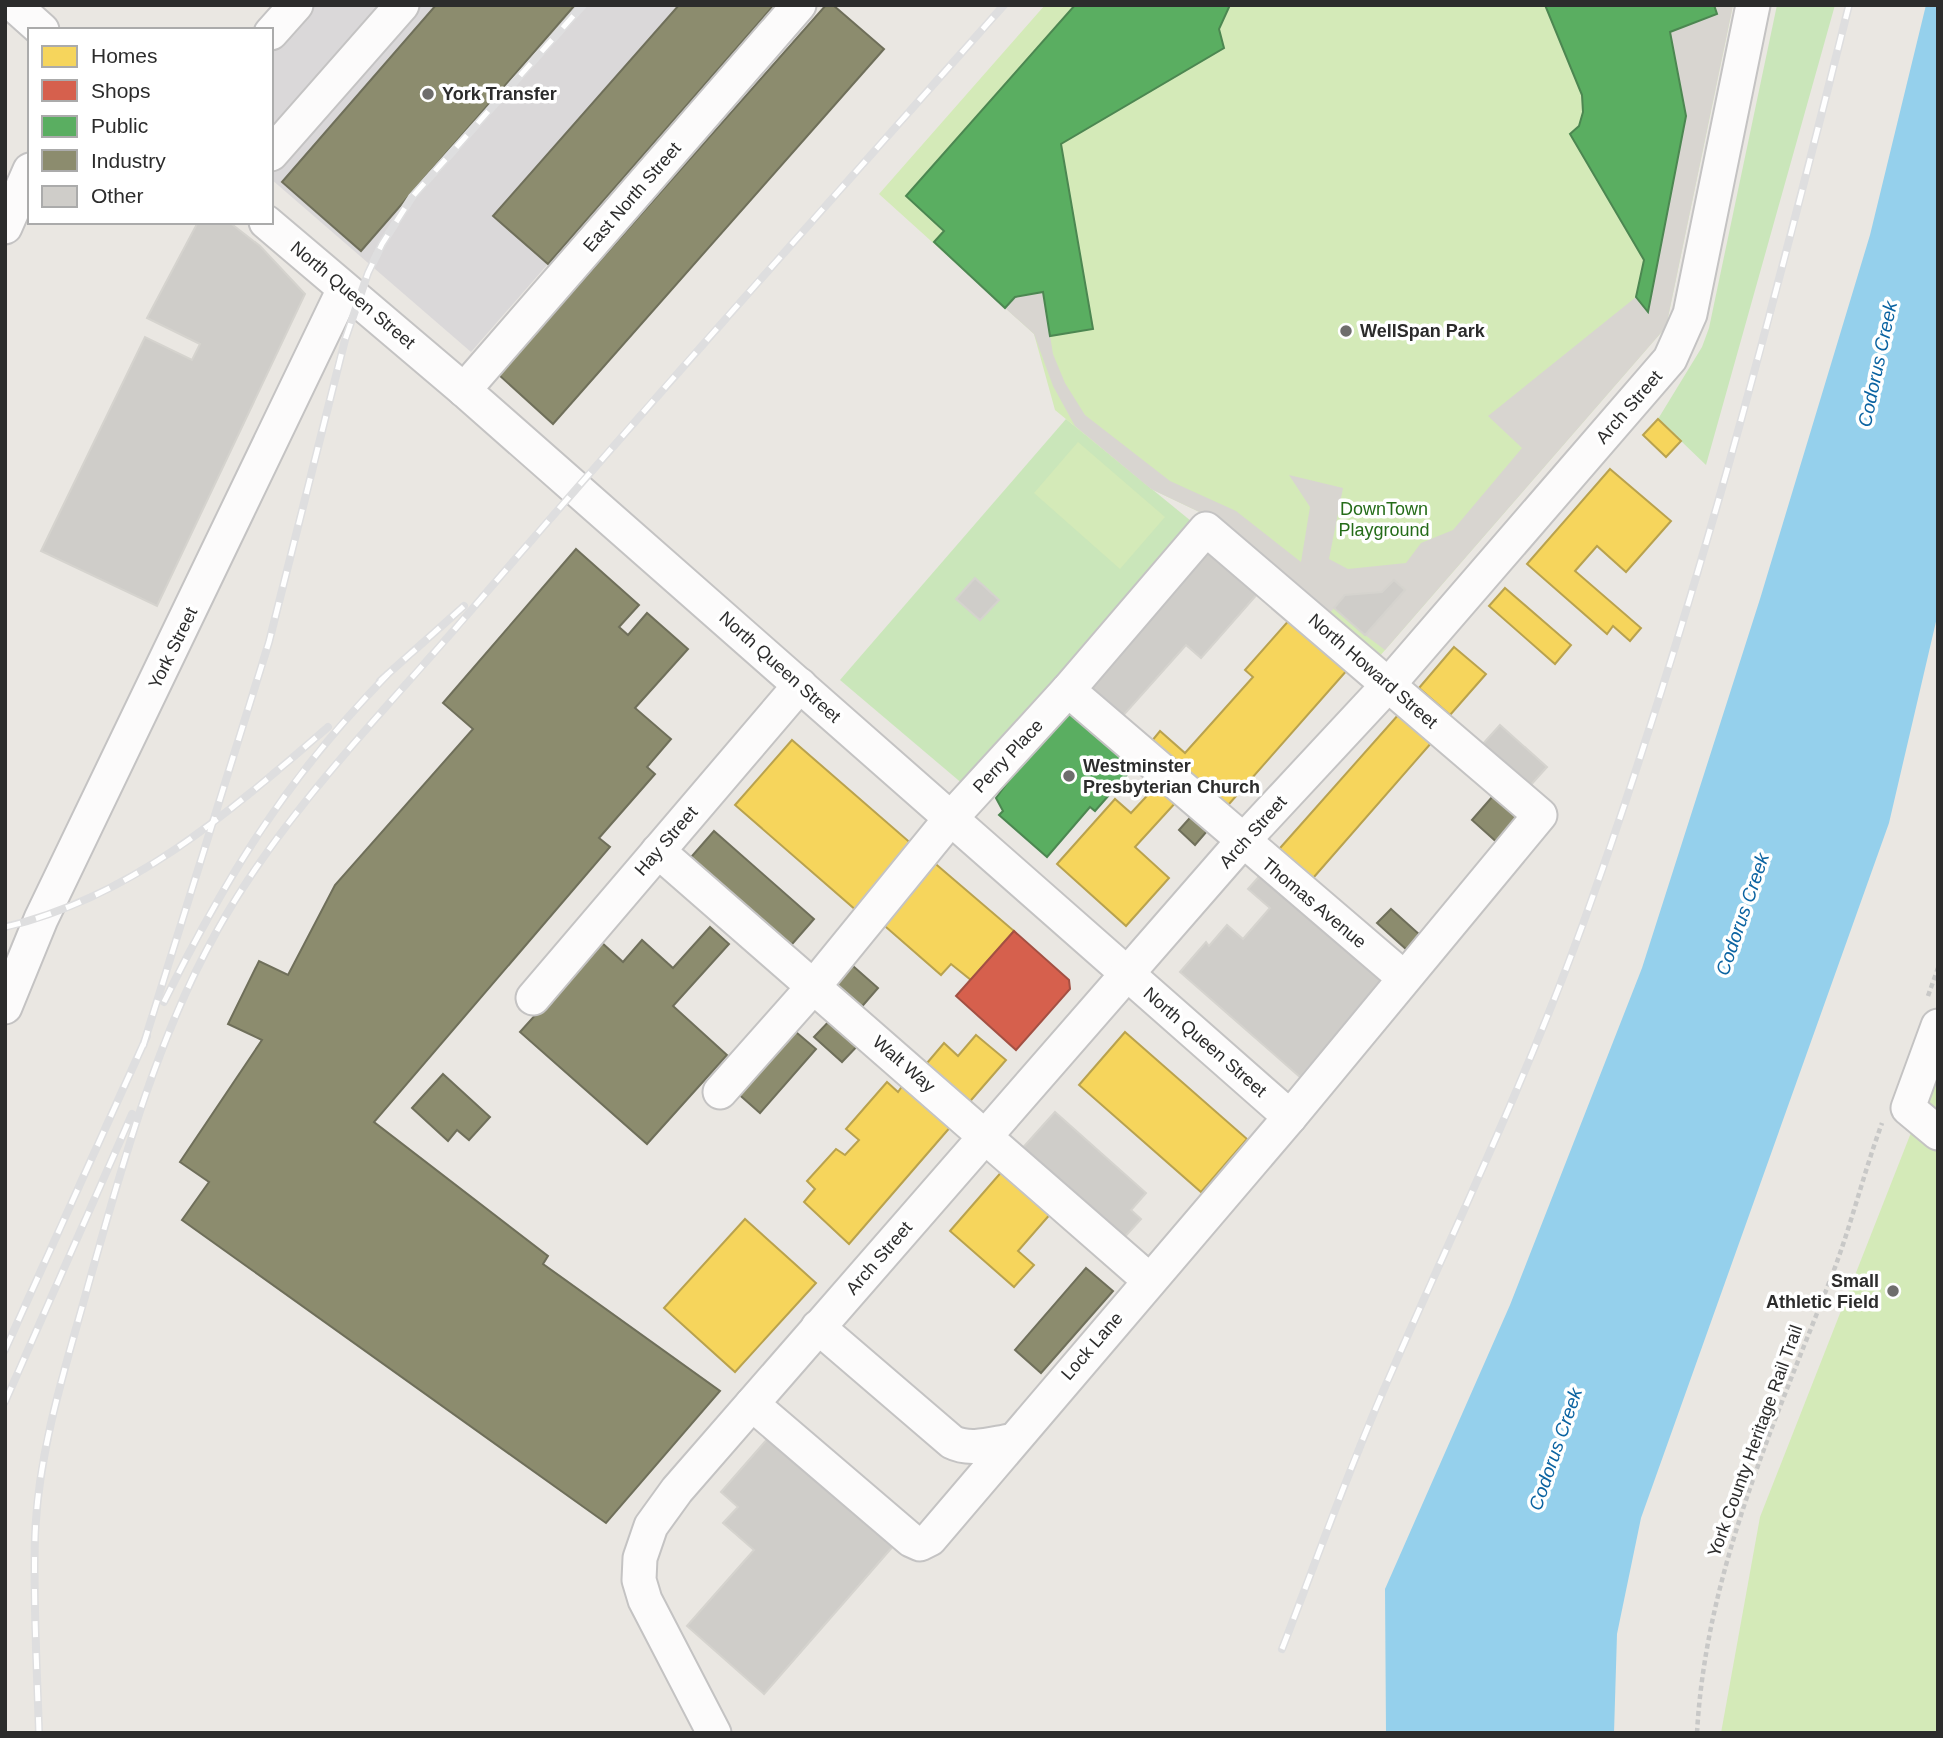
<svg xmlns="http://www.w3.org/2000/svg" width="1943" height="1738" viewBox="0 0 1943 1738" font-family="Helvetica,sans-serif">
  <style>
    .industrial { fill: #dad8d9 }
    .green { fill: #cae6ba }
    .pitch { fill: #d4eab8 }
    .plaza { fill: #d8d5d0 }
    .water { fill: #95d0ec }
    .homes { fill: #f6d55c; stroke: #b9a24e; stroke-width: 2 }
    .shops { fill: #d6604d; stroke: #a35043; stroke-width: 2 }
    .public { fill: #5aae61; stroke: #4c8751; stroke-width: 2 }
    .industry { fill: #8c8c6e; stroke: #6f6f5a; stroke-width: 2 }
    .building { fill: #cfcdc9; stroke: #d5d3ce; stroke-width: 2 }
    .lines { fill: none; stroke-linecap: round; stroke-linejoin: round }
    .minor-casing { stroke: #c4c3c3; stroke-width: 37 }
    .path { stroke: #c8c8c7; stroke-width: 4.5; stroke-dasharray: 5 3.5; stroke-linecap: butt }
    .minor { stroke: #fcfbfb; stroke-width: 33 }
    .rail-casing { stroke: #dededf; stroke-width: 8 }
    .rail { stroke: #fff; stroke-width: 5; stroke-dasharray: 16; stroke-linecap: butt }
    .poi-dot { fill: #6e6d6c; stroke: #fff; stroke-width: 2.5 }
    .labels { text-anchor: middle; stroke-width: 7; stroke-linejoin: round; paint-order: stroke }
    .poi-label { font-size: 18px; font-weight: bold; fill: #2c2c2c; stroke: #fff; text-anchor: start }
    .street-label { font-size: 18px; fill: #2c2c2c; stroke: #fff }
    .park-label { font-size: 18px; fill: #256c19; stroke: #fff }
    .water-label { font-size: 19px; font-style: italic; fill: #0b63a1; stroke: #fff }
  </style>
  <rect width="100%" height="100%" fill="#eae7e2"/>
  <path class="industrial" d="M315,5H774L471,352L271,179V55Z"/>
  <g class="green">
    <path d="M1777,5H1835L1706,465L1658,419L1702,347L1709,328Z"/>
    <path d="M1066,419L1191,521L964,785L840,680Z"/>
  </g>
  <g class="pitch">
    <path d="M1045,5H1733L1666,327L1379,657L1231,527L1151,489L1055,410L1034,334L879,194Z"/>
    <path d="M1078,442L1165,517L1120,569L1034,493Z"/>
    <path d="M1938,1064V1733H1721L1760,1517Z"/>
  </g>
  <path class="plaza" d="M1714,5H1733L1666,327L1385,650L1365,635L1405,589L1394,580L1382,592L1345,595L1329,614L1231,527L1151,489L1075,426L1053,386L1034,334L1005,308L1015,297L1043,292L1053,354L1065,383L1085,415L1170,481L1236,511L1301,562L1310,507L1289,475L1343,488L1329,559L1348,569L1406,563L1421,543L1453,530L1522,448L1488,416L1636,297L1648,311L1686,116L1670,32L1717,14Z"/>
  <path class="water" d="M1926,5H1938V613L1889,823L1641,1518L1617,1634L1614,1733H1386L1385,1589L1510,1305L1642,968L1760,599L1870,235Z"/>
  <g class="homes">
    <path d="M1658,419L1681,441L1666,457L1643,435Z"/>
    <path d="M1610,469L1671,521L1626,572L1597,546L1575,571L1641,628L1630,641L1613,626L1607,634L1527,564Z"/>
    <path d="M1505,588L1571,645L1555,664L1489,606Z"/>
    <path d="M1291,618L1348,669L1222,812L1147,747L1160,731L1185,753L1253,677L1245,670Z"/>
    <path d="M1454,647L1486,674L1450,715L1419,688Z"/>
    <path d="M1399,714L1432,742L1307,885L1273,856Z"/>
    <path d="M792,740L914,846L857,911L735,805Z"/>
    <path d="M1158,784L1177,801L1135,847L1169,878L1126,926L1057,864L1115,799L1131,813Z"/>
    <path d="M931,860L1014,931L971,980L951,964L941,975L879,921Z"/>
    <path d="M1125,1032L1247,1139L1201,1192L1079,1085Z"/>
    <path d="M976,1035L1006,1060L966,1106L922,1069L944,1043L958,1056Z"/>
    <path d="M887,1082L898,1092L903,1085L952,1125L849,1244L804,1202L815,1189L807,1181L836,1149L845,1155L859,1140L846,1129Z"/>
    <path d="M1004,1169L1052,1212L1018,1251L1034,1265L1014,1287L950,1231Z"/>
    <path d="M745,1219L816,1283L735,1372L664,1308Z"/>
  </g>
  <path class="shops" d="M1014,931L1069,980L1070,989L1016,1050L956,996Z"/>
  <g class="public">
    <path d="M1075,5H1230L1219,29L1224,48L1061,144L1093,329L1050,336L1043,292L1015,297L1005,308L934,242L944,231L906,196Z"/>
    <path d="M1545,5H1714L1717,14L1670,32L1686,116L1648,312L1636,297L1644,260L1570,134L1579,126L1583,112L1582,95Z"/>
    <path d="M1069,699L1139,761L1095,811L1090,807L1047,857L999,815L1003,811L996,798Z"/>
  </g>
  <g class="industry">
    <path d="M436,5H575L361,251L282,182Z"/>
    <path d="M679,5H774L548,264L493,216Z"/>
    <path d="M826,5H833L884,49L553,424L499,375Z"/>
    <path d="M576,549L639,605L619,627L628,635L647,613L688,649L635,708L671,739L647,767L655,774L599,838L610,847L374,1122L548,1256L543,1264L720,1391L606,1523L182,1220L209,1182L180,1162L262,1040L228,1024L259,961L288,975L335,885L473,729L443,703Z"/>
    <path d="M1493,796L1521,821L1500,845L1472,820Z"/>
    <path d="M1197,810L1213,824L1195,845L1179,830Z"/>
    <path d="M714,831L814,919L786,951L686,863Z"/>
    <path d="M1391,909L1420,935L1407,950L1377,923Z"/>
    <path d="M710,927L729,944L673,1006L727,1055L647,1144L520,1032L601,942L623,962L642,940L673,968Z"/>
    <path d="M845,959L878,988L858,1011L825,983Z"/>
    <path d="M834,1016L862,1041L842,1062L814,1037Z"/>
    <path d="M790,1027L816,1049L760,1113L735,1091Z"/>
    <path d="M443,1074L490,1117L469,1140L457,1130L448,1141L412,1108Z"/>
    <path d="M1086,1268L1113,1291L1041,1373L1015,1350Z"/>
  </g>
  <g class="building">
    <path d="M198,222H229L260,246L305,294L157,606L41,551L145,337L192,360L200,344L147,318Z"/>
    <path d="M1205,545L1259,592L1201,658L1186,645L1119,720L1081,687Z"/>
    <path d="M975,578L999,600L980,620L956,599Z"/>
    <path d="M1394,580L1405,590L1365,635L1334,608L1345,595L1382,592Z"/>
    <path d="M1500,725L1547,767L1528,788L1481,746Z"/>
    <path d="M1265,870L1387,977L1300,1077L1180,972L1206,942L1209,946L1227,925L1243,939L1270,908L1248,889Z"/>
    <path d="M1055,1112L1146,1193L1131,1210L1141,1219L1120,1242L1019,1152Z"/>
    <path d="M770,1436L895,1544L764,1694L687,1626L754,1550L723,1523L738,1507L721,1492Z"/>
  </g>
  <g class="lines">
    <defs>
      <g id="minor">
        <path d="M14,5L42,30"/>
        <path d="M271,33L296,5"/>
        <path d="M271,154L402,5"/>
        <path d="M266,222L464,390L1290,1117"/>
        <path d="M5,227L30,170"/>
        <path d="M464,390L799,5"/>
        <path d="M1068,690L1403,977"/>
        <path d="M658,851L1149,1280"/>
        <path d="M533,998L800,685"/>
        <path d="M5,1007L41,919L344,289"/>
        <path d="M1938,1026L1908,1108L1938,1133"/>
        <path d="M720,1092L814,986L951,818L1068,690L1206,529L1540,815L1290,1117L930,1539L920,1544L911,1540L752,1404"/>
        <path d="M818,1327L952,1442C970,1451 991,1444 1010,1441"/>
        <path d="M714,1733L645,1600L639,1580L640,1558L651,1526L677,1490L1242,842L1389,684L1670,359L1690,314L1753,5"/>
      </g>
    </defs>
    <use href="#minor" class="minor-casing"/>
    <g class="path">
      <path d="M1928,996L1938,968"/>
      <path d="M1697,1733C1706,1570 1776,1420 1834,1270C1852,1222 1864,1172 1882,1123"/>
    </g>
    <use href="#minor" class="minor"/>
    <defs>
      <g id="rail">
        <path d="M380,681L464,606"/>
        <path d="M5,927C133,897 231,811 328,727"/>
        <path d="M164,1002C228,873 287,778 388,674"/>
        <path d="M143,1046L269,642L345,340L368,273L382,244L412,197L583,5"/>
        <path d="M5,1350L147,1036"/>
        <path d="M5,1402L132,1114"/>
        <path d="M1282,1649C1317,1559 1349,1468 1388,1380C1455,1227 1527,1078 1584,921C1692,622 1772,313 1849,5"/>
        <path d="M39,1733C37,1668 33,1602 35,1537C38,1451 65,1369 88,1286C122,1166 156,1039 218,929C283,813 380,716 467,615C643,410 824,208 1004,5"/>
      </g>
    </defs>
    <use href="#rail" class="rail-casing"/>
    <use href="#rail" class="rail"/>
  </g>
  <g class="poi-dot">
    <circle cx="428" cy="94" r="7"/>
    <circle cx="1346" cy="331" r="7"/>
    <circle cx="1069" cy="776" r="7"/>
    <circle cx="1893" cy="1291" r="7"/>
  </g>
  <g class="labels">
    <g class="poi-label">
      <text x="442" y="100">York Transfer</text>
      <text x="1360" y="337">WellSpan Park</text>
      <text x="1083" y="772">Westminster<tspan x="1083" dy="21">Presbyterian Church</tspan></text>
      <text x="1879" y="1287" text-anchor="end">Small<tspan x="1879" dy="21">Athletic Field</tspan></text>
    </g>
    <g class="street-label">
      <text transform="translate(632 197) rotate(-49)" y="6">East North Street</text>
      <text transform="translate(353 295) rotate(40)" y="6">North Queen Street</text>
      <text transform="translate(1629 407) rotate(-49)" y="6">Arch Street</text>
      <text transform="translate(173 648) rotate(-64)" y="6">York Street</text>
      <text transform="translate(780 667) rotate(42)" y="6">North Queen Street</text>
      <text transform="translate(1373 671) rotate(41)" y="6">North Howard Street</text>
      <text transform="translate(1008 756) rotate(-47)" y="6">Perry Place</text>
      <text transform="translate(1253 832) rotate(-48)" y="6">Arch Street</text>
      <text transform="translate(666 841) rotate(-49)" y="6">Hay Street</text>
      <text transform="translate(1314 903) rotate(40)" y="6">Thomas Avenue</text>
      <text transform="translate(1205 1042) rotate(41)" y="6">North Queen Street</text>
      <text transform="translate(904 1064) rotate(41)" y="6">Walt Way</text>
      <text transform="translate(879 1258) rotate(-49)" y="6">Arch Street</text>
      <text transform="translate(1092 1346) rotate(-49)" y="6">Lock Lane</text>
      <text transform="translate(1755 1441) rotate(-70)" y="6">York County Heritage Rail Trail</text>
    </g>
    <g class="park-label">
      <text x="1384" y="515">DownTown<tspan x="1384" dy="21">Playground</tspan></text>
    </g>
    <g class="water-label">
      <text transform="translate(1877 364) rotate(-78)" y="7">Codorus Creek</text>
      <text transform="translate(1742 914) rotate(-71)" y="7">Codorus Creek</text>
      <text transform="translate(1555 1449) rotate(-71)" y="7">Codorus Creek</text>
    </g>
  </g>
  <rect width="1943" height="1738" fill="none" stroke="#2c2c2c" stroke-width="14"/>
  <rect x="28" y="28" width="245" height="196" fill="#ffffff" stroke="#ababab" stroke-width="2"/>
  <rect x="42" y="46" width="35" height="21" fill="#f6d55c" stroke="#ababab" stroke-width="2"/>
  <text x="91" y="63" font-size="21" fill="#2c2c2c">Homes</text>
  <rect x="42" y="80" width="35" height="21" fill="#d6604d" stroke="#ababab" stroke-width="2"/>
  <text x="91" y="98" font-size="21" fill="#2c2c2c">Shops</text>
  <rect x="42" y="116" width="35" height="21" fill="#5aae61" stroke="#ababab" stroke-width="2"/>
  <text x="91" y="133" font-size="21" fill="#2c2c2c">Public</text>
  <rect x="42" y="150" width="35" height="21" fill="#8c8c6e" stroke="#ababab" stroke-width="2"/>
  <text x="91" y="168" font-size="21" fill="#2c2c2c">Industry</text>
  <rect x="42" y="186" width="35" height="21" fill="#cfcdc9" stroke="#ababab" stroke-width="2"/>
  <text x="91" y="203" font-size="21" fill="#2c2c2c">Other</text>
</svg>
